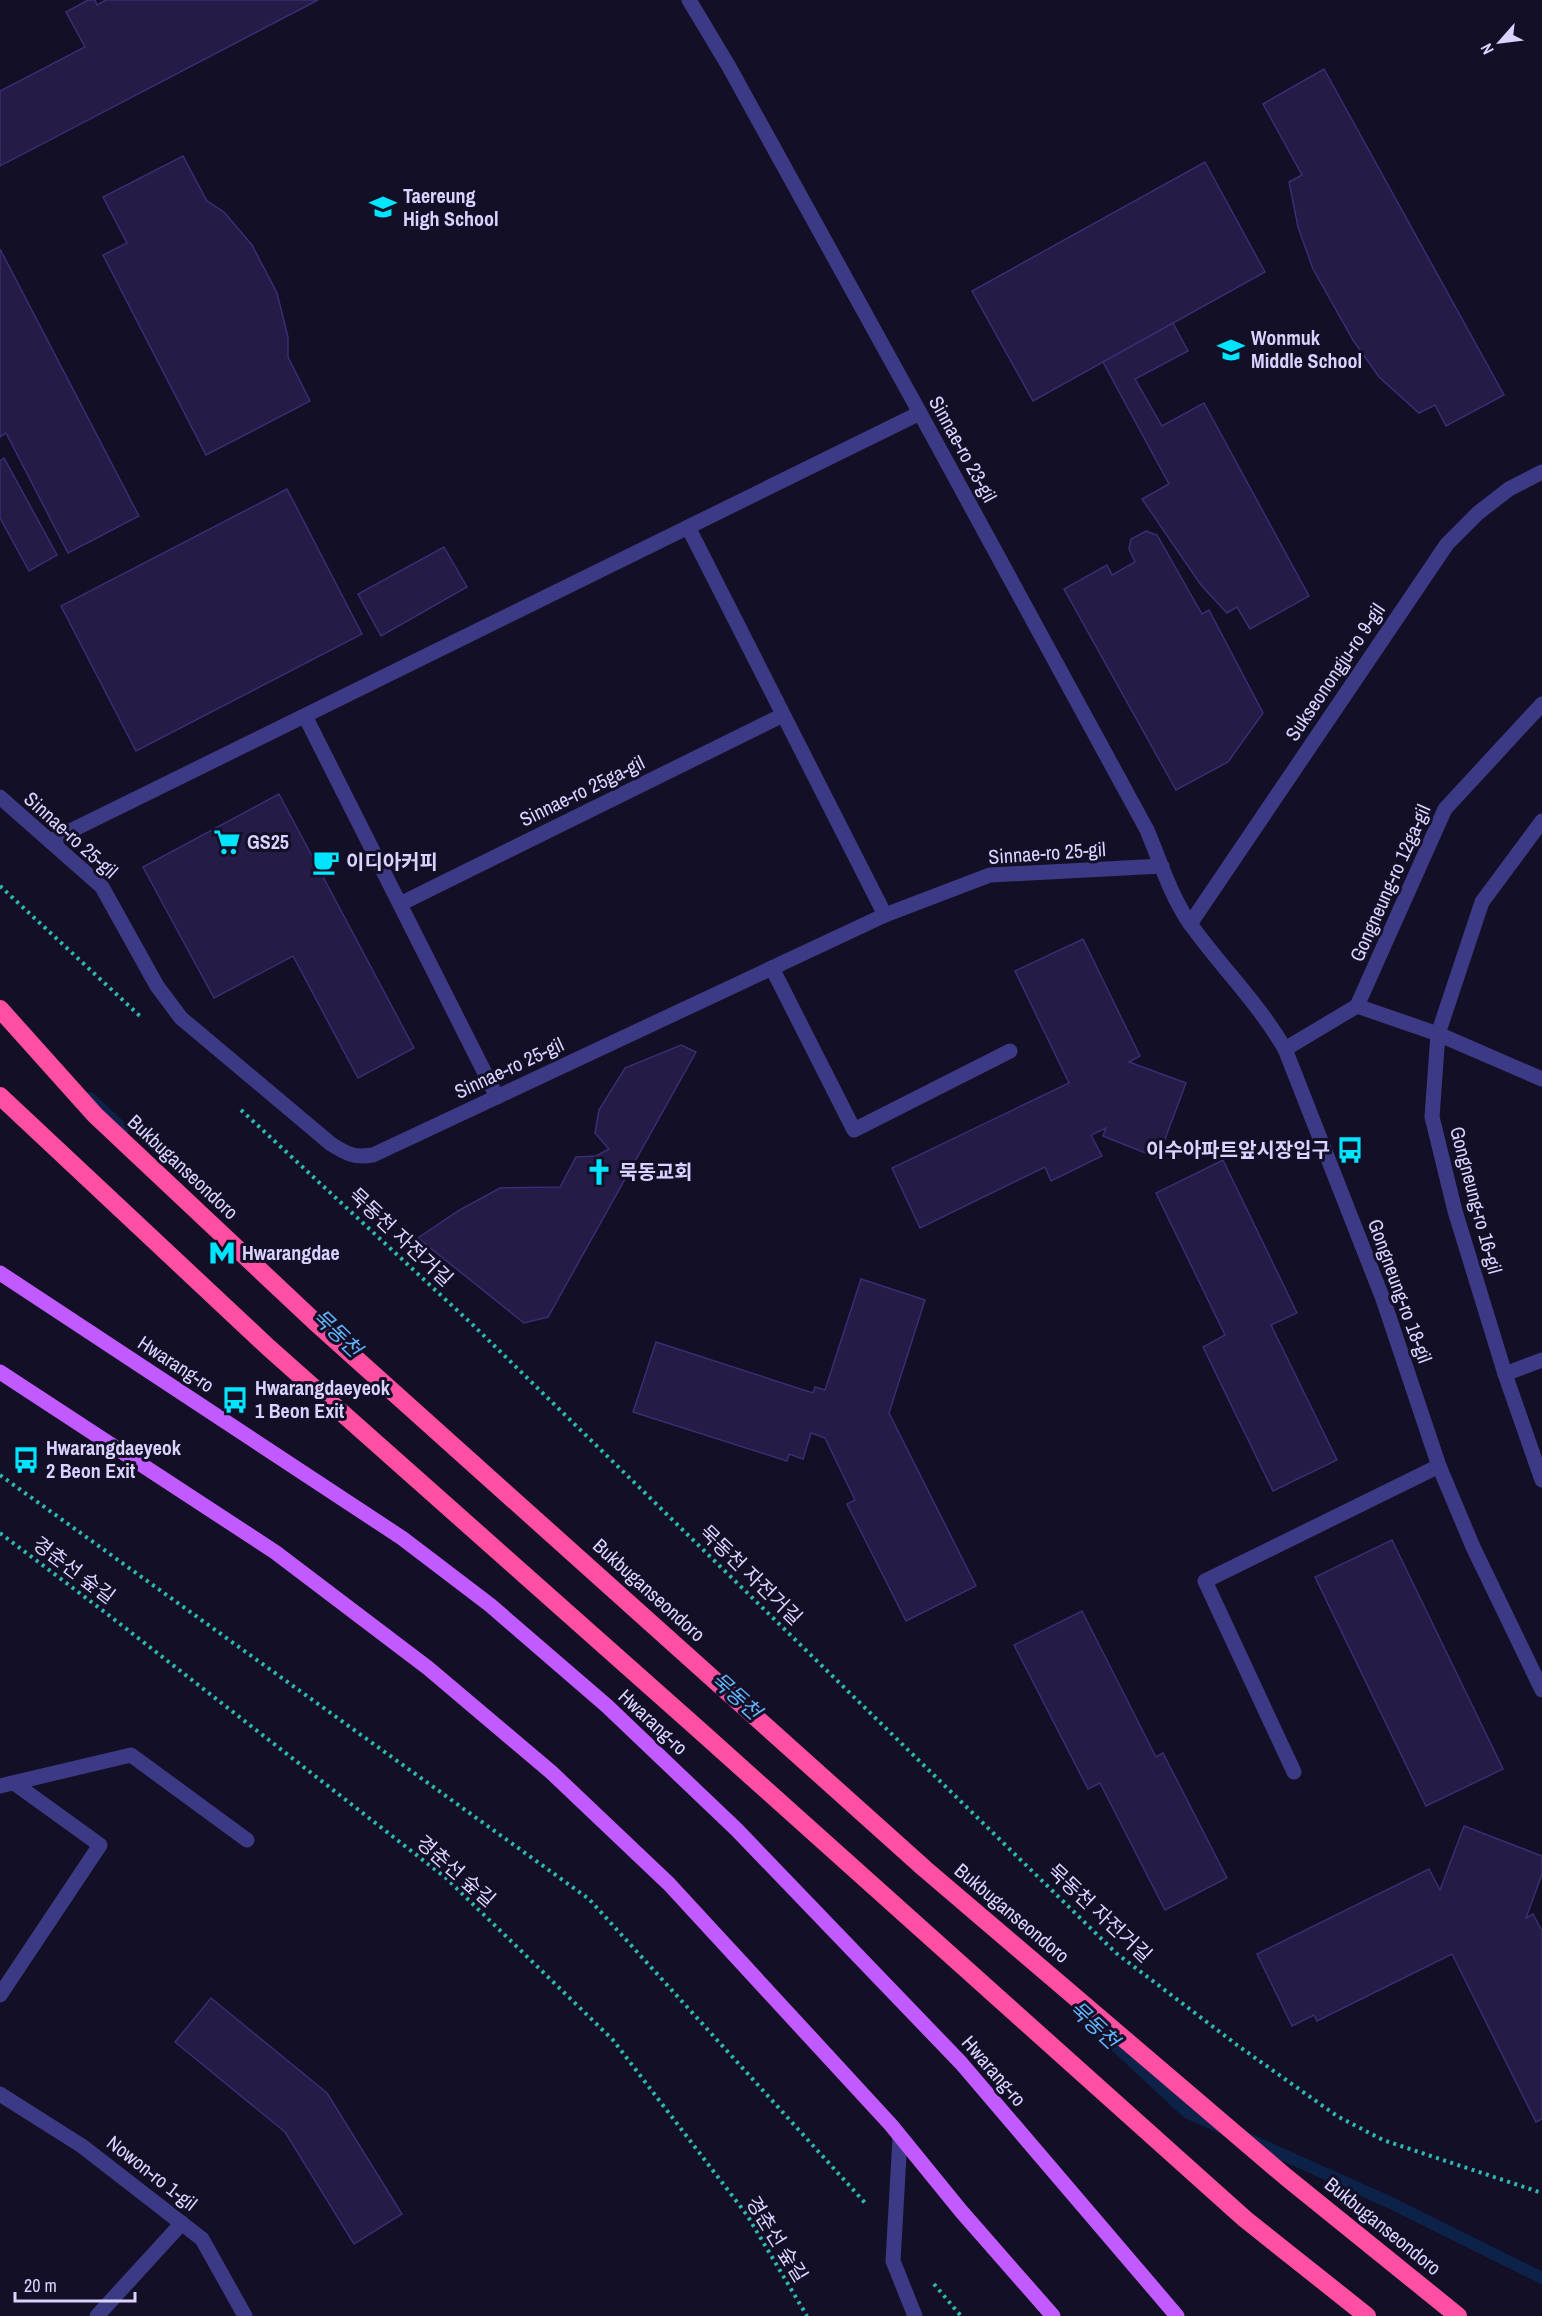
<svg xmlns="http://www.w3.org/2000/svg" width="1542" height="2316" viewBox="0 0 1542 2316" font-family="'Archivo Narrow','Noto Sans KR',sans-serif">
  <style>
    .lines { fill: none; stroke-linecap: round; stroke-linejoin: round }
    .stream { stroke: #0c2248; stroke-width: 12 }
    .building { fill: #241b47; stroke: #3b2d73; stroke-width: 1.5 }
    .path { stroke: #2fb8b0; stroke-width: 4; stroke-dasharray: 3 4.5; stroke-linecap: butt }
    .minor { stroke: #3d3a85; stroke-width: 15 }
    .major { stroke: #c25bff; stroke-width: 15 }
    .highway-bridge { stroke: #ff4fa3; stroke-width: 18 }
    .labels { text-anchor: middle; stroke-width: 6; stroke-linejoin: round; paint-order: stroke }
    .poi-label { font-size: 20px; font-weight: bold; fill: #d9d4ff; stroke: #130f26; text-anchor: start }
    .street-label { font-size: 20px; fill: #d9d4ff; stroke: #130f26 }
    .water-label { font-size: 21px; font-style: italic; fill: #62b6ff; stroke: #130f26 }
  </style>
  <rect width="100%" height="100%" fill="#130f26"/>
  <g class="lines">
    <g class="stream">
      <path d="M90,1098L123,1129"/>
      <path d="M1077,2010L1188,2113L1220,2127"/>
      <path d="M1250,2140L1391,2203L1542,2278"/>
    </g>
  </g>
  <g class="building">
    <path d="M88,0H95L97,5L106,0H318L0,166V91L85,47L66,12Z"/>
    <path d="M1324,69L1504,395L1446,426L1435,405L1419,413L1379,377L1353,340L1313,269L1298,227L1289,182L1302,175L1263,104Z"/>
    <path d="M183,156L207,201L224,212L252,245L277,293L288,337V357L310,401L206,455L103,255L127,243L103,197Z"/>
    <path d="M1205,162L1265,272L1033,401L972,291Z"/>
    <path d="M0,249L139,516L68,553L6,433L0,437Z"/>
    <path d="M1173,323L1188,351L1135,379L1162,426L1204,403L1309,596L1250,629L1237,607L1227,613L1201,585L1142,499L1169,484L1103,362Z"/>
    <path d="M4,458L57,555L29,571L0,518V461Z"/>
    <path d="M287,489L362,634L136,751L61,606Z"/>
    <path d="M1146,531L1157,535L1202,614L1209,610L1263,713L1228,762L1176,790L1064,589L1107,565L1112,575L1135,562L1129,549L1131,539Z"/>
    <path d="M444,547L467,587L381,636L358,594Z"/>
    <path d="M279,794L414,1048L358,1078L293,956L214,998L143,867Z"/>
    <path d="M1083,939L1140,1056L1129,1062L1186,1083L1158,1158L1103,1136L1106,1128L1091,1135L1102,1156L1051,1181L1045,1167L920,1228L892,1168L1069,1083L1015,971Z"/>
    <path d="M681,1045L696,1052L548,1317L524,1323L418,1238L458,1211L500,1188L560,1187L576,1157L596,1156L609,1149L595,1133L599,1110L625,1068Z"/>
    <path d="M1223,1160L1297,1313L1271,1325L1337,1460L1273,1491L1203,1347L1225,1335L1156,1193Z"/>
    <path d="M861,1279L925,1300L889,1413L976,1586L906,1621L847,1504L855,1500L825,1438L811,1433L803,1459L789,1454L787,1461L633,1412L656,1342L813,1393L815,1387L825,1390Z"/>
    <path d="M1392,1540L1503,1769L1426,1806L1315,1577Z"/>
    <path d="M1082,1611L1156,1757L1163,1753L1227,1878L1165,1910L1100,1783L1088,1789L1014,1645Z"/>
    <path d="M1464,1826L1542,1856V1874L1526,1918L1533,1914L1542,1931V2119L1536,2122L1452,1954L1317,2021L1314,2015L1292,2026L1257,1954L1429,1869L1440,1890Z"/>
    <path d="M211,1998L327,2093L402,2214L354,2244L285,2132L175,2042Z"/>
  </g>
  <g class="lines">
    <g class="path">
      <path d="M0,886L141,1017"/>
      <path d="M241,1110L473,1325L1116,1953L1237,2045L1337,2116L1383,2140L1542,2193"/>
      <path d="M0,1475L589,1899L867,2205"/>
      <path d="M0,1533L106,1613L446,1878L613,2040L747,2215L807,2316"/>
      <path d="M934,2284L961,2316"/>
    </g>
    <g class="minor">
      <path d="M689,0L728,65L920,413L1147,830C1160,861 1171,897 1191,925C1222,968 1259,1004 1285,1049L1383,1299L1439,1466L1473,1547L1542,1690"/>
      <path d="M688,527L885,915"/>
      <path d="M305,716L497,1097"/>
      <path d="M0,797L102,887L157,986L181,1018L331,1144C347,1154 354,1158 373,1155L885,915L990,875L1162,866"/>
      <path d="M1542,821L1482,902L1438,1034L1432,1117L1455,1211L1505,1374L1542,1480"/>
      <path d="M50,841L920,413"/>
      <path d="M400,904L783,715"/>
      <path d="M1190,924L1447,544L1478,513L1509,489L1542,472"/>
      <path d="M772,968L854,1130L1010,1051"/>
      <path d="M1357,1006L1445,809L1542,704"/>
      <path d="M1285,1049L1357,1006L1438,1034L1542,1079"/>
      <path d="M1505,1374L1542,1360"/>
      <path d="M1294,1772L1205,1581L1439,1466"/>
      <path d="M0,1786L131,1755L247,1840"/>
      <path d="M0,1995L100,1845L14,1783"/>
      <path d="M0,2094L82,2146L202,2239L245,2316"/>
      <path d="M900,2138L893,2261L915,2316"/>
      <path d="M97,2316L182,2223"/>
    </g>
    <g class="major">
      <path d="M0,1273L402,1538L490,1605L607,1706L737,1830L961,2063L1177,2316"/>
      <path d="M0,1372L275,1552L428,1668L551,1772L669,1884L891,2125L961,2211L1053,2316"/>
    </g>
    <g class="highway-bridge">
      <path d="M0,1009L95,1115L314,1321L925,1869L1286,2177L1458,2316"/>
      <path d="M0,1096L269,1348L697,1728L1245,2219L1367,2316"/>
    </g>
  </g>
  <defs>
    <symbol id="school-bare" viewBox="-9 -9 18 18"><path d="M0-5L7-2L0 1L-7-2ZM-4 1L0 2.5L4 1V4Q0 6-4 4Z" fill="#00e5ff" stroke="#130f26" stroke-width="2.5" paint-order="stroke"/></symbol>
    <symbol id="supermarket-bare" viewBox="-9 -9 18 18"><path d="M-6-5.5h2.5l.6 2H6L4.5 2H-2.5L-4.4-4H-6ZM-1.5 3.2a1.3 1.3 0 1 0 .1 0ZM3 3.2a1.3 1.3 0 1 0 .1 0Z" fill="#00e5ff" stroke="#130f26" stroke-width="2.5" paint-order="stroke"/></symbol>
    <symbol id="cafe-bare" viewBox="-9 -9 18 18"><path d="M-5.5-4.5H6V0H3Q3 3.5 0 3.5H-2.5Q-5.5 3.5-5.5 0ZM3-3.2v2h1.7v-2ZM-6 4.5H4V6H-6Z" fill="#00e5ff" stroke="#130f26" stroke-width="2.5" paint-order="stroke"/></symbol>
    <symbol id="bus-bare" viewBox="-9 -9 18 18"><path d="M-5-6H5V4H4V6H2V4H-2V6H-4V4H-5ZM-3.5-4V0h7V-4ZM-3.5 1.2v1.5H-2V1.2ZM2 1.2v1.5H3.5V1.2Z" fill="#00e5ff" stroke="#130f26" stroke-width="2.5" paint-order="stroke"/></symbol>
    <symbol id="church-bare" viewBox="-9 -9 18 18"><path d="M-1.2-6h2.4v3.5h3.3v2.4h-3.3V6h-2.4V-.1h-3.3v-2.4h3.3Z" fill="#00e5ff" stroke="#130f26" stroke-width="2.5" paint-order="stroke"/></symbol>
    <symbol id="metro-bare" viewBox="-9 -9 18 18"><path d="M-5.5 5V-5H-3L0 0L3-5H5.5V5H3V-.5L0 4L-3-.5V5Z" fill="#00e5ff" stroke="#130f26" stroke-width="2.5" paint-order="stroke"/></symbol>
  </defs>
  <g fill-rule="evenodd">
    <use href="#school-bare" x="364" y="188" width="38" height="38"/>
    <use href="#school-bare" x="1212" y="331" width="38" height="38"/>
    <use href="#supermarket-bare" x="208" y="823" width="38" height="38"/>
    <use href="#cafe-bare" x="307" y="843" width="38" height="38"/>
    <use href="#bus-bare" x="1331" y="1131" width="38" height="38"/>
    <use href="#church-bare" x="580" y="1153" width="38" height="38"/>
    <use href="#metro-bare" x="203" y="1234" width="38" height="38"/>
    <use href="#bus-bare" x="216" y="1381" width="38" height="38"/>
    <use href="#bus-bare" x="7" y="1441" width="38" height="38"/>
  </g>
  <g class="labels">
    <g class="poi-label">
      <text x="403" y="203">Taereung<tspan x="403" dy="23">High School</tspan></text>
      <text x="1251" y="345">Wonmuk<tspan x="1251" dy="23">Middle School</tspan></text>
      <text x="247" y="849">GS25</text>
      <text x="346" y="869">이디아커피</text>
      <text x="1330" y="1157" text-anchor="end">이수아파트앞시장입구</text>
      <text x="619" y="1179">묵동교회</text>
      <text x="242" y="1260">Hwarangdae</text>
      <text x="255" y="1395">Hwarangdaeyeok<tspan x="255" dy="23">1 Beon Exit</tspan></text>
      <text x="46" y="1455">Hwarangdaeyeok<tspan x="46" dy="23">2 Beon Exit</tspan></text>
    </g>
    <g class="street-label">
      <text transform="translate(963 449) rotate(61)" y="7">Sinnae-ro 23-gil</text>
      <text transform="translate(1335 672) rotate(-56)" y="7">Sukseonongju-ro 9-gil</text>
      <text transform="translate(582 791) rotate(-26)" y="7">Sinnae-ro 25ga-gil</text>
      <text transform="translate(71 835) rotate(42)" y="7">Sinnae-ro 25-gil</text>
      <text transform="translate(1047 853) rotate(-4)" y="7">Sinnae-ro 25-gil</text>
      <text transform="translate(1390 883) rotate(-66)" y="7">Gongneung-ro 12ga-gil</text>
      <text transform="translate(509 1068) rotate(-25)" y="7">Sinnae-ro 25-gil</text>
      <text transform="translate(183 1167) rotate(43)" y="7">Bukbuganseondoro</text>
      <text transform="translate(1476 1200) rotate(75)" y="7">Gongneung-ro 16-gil</text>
      <text transform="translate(401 1237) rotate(43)" y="7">묵동천 자전거길</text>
      <text transform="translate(1400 1291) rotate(70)" y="7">Gongneung-ro 18-gil</text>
      <text transform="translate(176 1364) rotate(33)" y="7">Hwarang-ro</text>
      <text transform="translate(74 1570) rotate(37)" y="7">경춘선 숲길</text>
      <text transform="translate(751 1575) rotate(44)" y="7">묵동천 자전거길</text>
      <text transform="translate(649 1590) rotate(42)" y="7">Bukbuganseondoro</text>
      <text transform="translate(653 1722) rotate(43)" y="7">Hwarang-ro</text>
      <text transform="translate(456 1871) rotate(41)" y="7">경춘선 숲길</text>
      <text transform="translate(1012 1913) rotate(40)" y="7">Bukbuganseondoro</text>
      <text transform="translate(1100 1913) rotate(43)" y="7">묵동천 자전거길</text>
      <text transform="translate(994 2071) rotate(49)" y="7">Hwarang-ro</text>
      <text transform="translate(152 2173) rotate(38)" y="7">Nowon-ro 1-gil</text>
      <text transform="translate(1383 2226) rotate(39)" y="7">Bukbuganseondoro</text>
      <text transform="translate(777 2239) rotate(58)" y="7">경춘선 숲길</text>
    </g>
    <g class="water-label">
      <text transform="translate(337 1333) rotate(44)" y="7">묵동천</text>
      <text transform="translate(736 1696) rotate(42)" y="7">묵동천</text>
      <text transform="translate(1094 2025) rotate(43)" y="7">묵동천</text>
    </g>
  </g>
  <g transform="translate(1500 42) rotate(242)" stroke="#130f26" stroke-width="4.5" paint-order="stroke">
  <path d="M0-4.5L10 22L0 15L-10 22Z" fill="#d9d4ff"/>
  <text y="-9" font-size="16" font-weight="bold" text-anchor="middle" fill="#d9d4ff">N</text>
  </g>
  <path d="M15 2292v9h120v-9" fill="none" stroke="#d9d4ff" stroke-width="3"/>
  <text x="24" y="2292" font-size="18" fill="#d9d4ff" stroke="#130f26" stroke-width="4.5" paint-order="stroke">20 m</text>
</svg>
